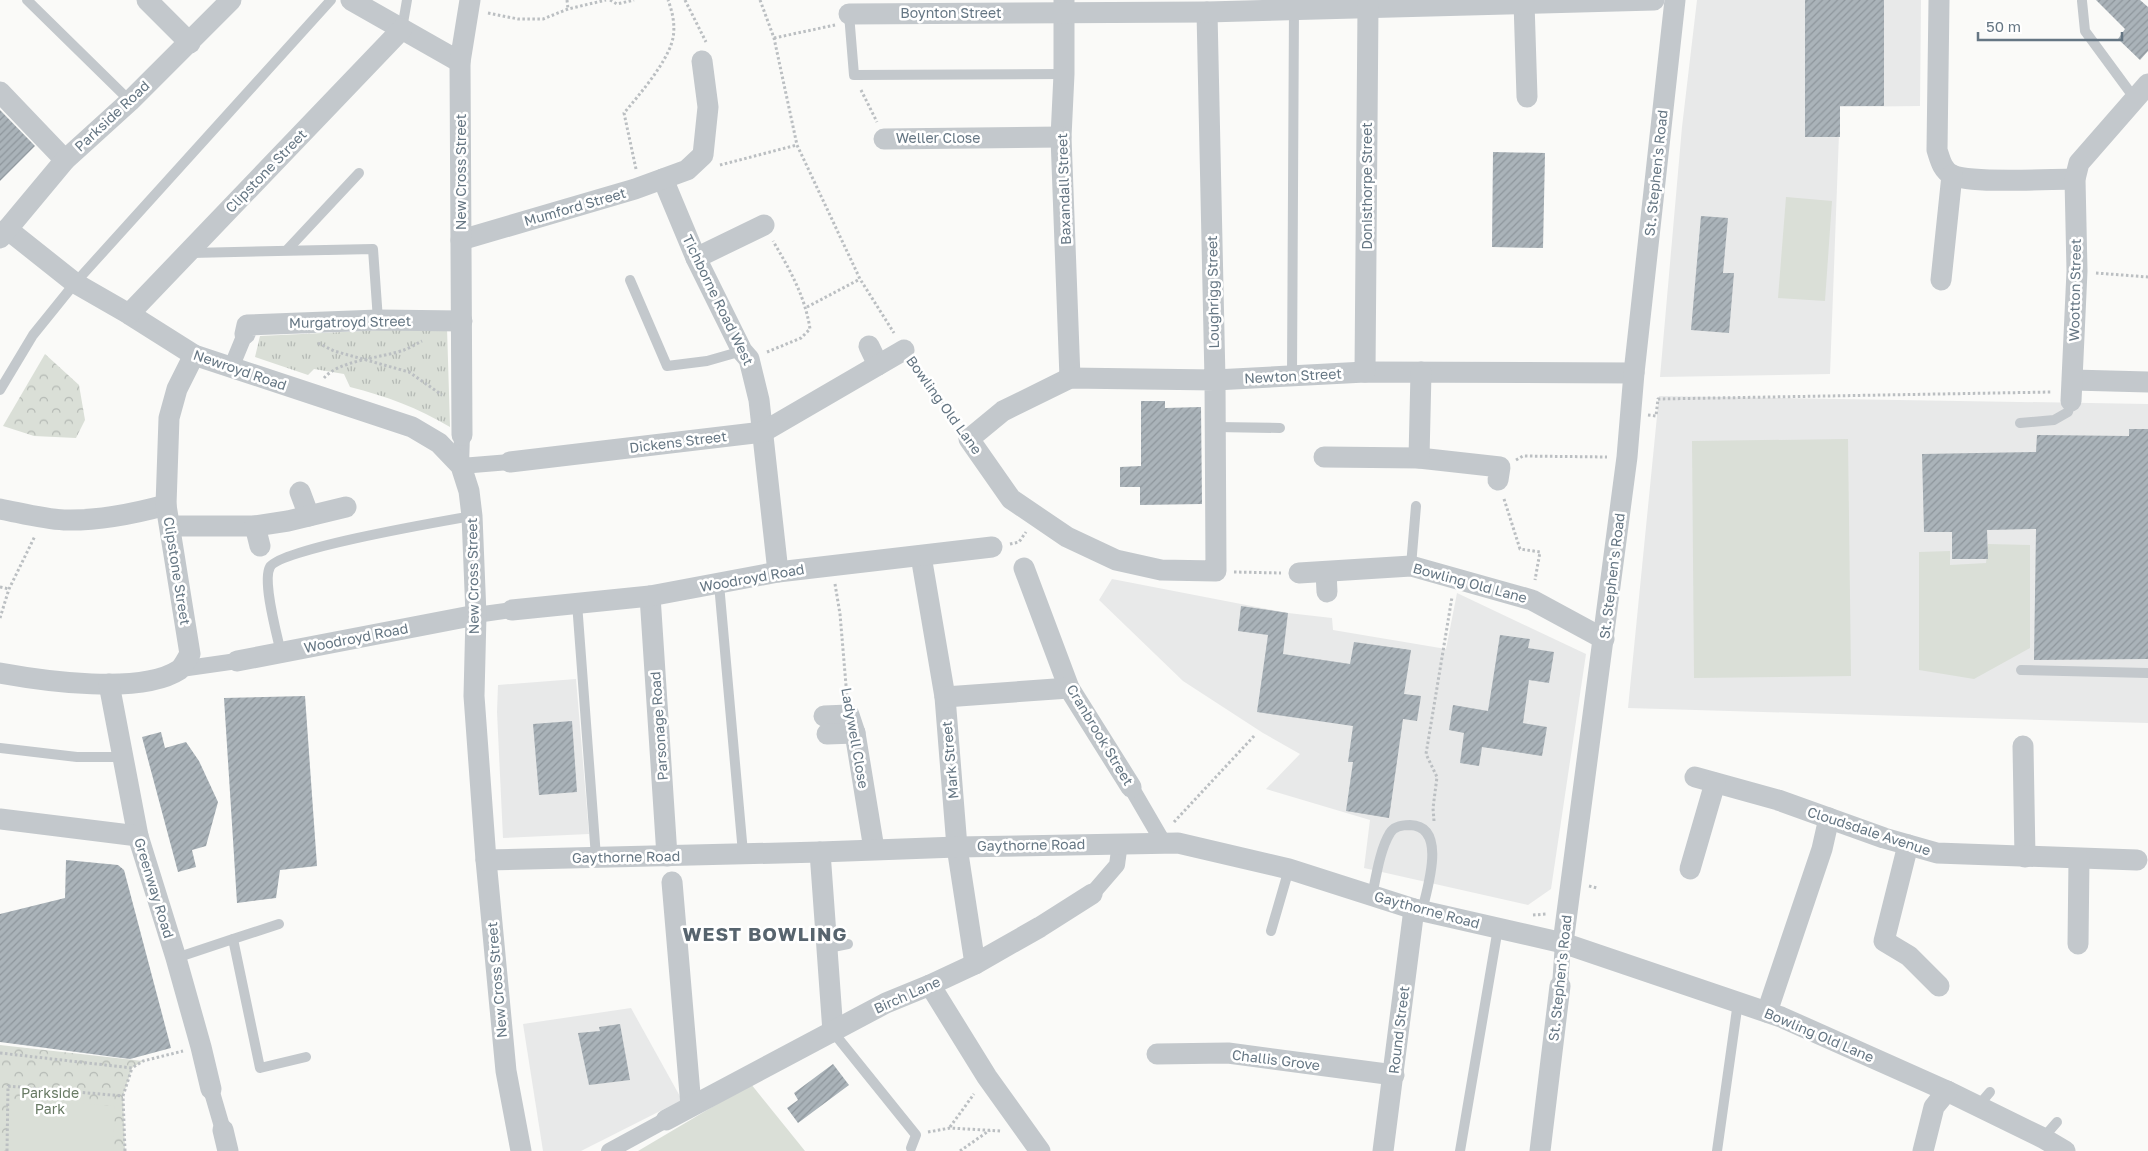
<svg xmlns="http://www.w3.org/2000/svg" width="2148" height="1151" viewBox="0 0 2148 1151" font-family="'Golos Text',sans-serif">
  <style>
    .built { fill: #e8e9e9 }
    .grass { fill: url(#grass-tufts) }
    .forest { fill: url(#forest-crowns) }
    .pitch { fill: #dadfd7 }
    .building { fill: url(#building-hatch) }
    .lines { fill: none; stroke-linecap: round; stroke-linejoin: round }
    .path { stroke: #bbbfc2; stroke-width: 3; stroke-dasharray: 2.5 2.5; stroke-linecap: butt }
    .service { stroke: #c3c8cc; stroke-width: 10 }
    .pedestrian { stroke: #c3c8cc; stroke-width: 16 }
    .minor { stroke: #c3c8cc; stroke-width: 21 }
    .labels { text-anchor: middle; stroke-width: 5; stroke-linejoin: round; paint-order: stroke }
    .street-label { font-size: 14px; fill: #657683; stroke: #fff }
    .park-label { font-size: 14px; fill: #687a64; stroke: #fff }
    .district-label { font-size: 19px; font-weight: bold; letter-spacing: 1px; fill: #57646e; stroke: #fff }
  </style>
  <defs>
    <pattern id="grass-tufts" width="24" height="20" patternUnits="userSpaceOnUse" patternTransform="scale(1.25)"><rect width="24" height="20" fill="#dadfd7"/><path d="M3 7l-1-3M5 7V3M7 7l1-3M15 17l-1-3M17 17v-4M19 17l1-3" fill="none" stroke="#b4b9b4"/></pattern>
    <pattern id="forest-crowns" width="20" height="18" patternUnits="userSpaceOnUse" patternTransform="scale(1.25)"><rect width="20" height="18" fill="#dadfd7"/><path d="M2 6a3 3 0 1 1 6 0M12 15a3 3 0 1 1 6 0" fill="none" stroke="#b4b9b4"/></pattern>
    <pattern id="building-hatch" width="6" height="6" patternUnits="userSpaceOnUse" patternTransform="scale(1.25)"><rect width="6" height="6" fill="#aab3b9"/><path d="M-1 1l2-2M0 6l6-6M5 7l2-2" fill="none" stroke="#8e969c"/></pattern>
  </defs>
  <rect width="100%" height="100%" fill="#fafaf8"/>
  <g class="built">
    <path d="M1697,0H1921L1920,106L1840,107L1830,374L1660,377L1682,127Z"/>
    <path d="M1659,396L2148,404V723L1628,708Z"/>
    <path d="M1112,579L1288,613L1332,618L1333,630L1446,649L1457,593L1586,654L1551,889L1528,905L1364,868L1370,820L1266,789L1300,754L1263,733L1183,681L1099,600Z"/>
    <path d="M576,679L589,834L503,838L497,712L498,685Z"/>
    <path d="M631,1008L682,1100L581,1151H543L523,1024Z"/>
  </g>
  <path class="grass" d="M447,327L450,427C418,408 386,396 350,387L344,374L314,369L308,375L255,357L260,336Z"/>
  <g class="forest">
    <path d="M45,354L79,385L85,420L76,438L34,436L3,426Z"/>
    <path d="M0,1045L143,1061L132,1068L123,1096L125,1151H0Z"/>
  </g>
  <g class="pitch">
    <path d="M1786,197L1832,201L1825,301L1778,298Z"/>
    <path d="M1848,439L1851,676L1694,678L1692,441Z"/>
    <path d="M1988,544L2030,545V648L1974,679L1919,670V552L1950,551V565L1986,563Z"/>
    <path d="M751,1084L805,1151H638Z"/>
    <path d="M8,1099L115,1106L113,1151H7Z"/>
  </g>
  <g class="building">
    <path d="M1805,0H1884V106H1840V137H1805Z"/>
    <path d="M2096,0H2140L2148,7V51L2140,60L2118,39L2125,29Z"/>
    <path d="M0,110L35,146L0,181Z"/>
    <path d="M1493,152L1545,153L1543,248L1492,247Z"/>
    <path d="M1701,216L1728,218L1723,273H1734L1729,333L1691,330Z"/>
    <path d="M1141,401H1165V408L1201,407L1202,504L1140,505V487H1120V467L1141,466Z"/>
    <path d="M2129,429H2148V659L2034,660L2036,529L1987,530L1988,559H1952V532H1924L1922,454L2036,452L2037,435L2129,436Z"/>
    <path d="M1241,606L1288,613L1283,654L1350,664L1354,642L1411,650L1404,694L1421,696L1417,721L1403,719L1389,818L1346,811L1353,762H1348L1353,726L1257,712L1268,635L1238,631Z"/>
    <path d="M1500,635L1530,639L1528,648L1554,652L1549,683L1529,680L1523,723L1547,727L1542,756L1482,747L1479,766L1460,763L1464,733L1449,730L1453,705L1488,711Z"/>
    <path d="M305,696L317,866L280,870L276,898L237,903L224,698Z"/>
    <path d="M572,721L577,792L539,795L533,724Z"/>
    <path d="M161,732L165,748L186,742L199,761L218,802L206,846L192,850L196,867L178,872L142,737Z"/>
    <path d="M66,860L118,865L124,870L171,1048L130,1059L0,1042V914L65,898Z"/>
    <path d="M620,1024L630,1080L589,1085L578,1033L600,1031L599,1027Z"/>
    <path d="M833,1064L849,1085L798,1123L787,1108L798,1100L794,1093Z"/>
  </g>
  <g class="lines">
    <g class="path">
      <path d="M567,0L568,9"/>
      <path d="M610,0L617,4L634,0"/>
      <path d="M685,0L706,42"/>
      <path d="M760,0L774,38L797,145L860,279L894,333"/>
      <path d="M488,13L518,19H543L568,9L606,0"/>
      <path d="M774,38L835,25"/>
      <path d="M861,90L877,122"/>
      <path d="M720,165L797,145"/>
      <path d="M636,169L624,113C639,95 665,65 672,42C676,28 673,13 668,0"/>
      <path d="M2096,273L2148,277"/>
      <path d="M807,307L860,279"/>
      <path d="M318,343L334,351L409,372L442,395"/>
      <path d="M767,352L801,338L810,329C805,296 790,270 773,241"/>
      <path d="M915,365L957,423"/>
      <path d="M324,378C339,360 382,358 404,350C410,348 416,344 422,341"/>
      <path d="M1648,415L1656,416L1658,399L2052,392"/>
      <path d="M1516,460L1523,456L1607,457"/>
      <path d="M1504,499L1520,549L1540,552L1535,580"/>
      <path d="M1010,544L1019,542L1026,532"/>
      <path d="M1234,572L1281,573"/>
      <path d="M835,584L840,614L847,697"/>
      <path d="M0,587L9,589"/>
      <path d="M0,618L9,589L35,536"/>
      <path d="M1434,821L1433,808L1437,777L1426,754L1452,597"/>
      <path d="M1174,822L1255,735"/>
      <path d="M1589,886L1597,888"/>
      <path d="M1533,915L1547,914"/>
      <path d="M0,1053L132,1068L143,1061L183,1051"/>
      <path d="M950,1127L974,1094"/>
      <path d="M928,1132L950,1128L1001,1131"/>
      <path d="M7,1151L8,1086L123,1096"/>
      <path d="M125,1151L123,1096L132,1068"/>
      <path d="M960,1151L990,1130"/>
    </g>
    <g class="service">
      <path d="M27,0L130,101"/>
      <path d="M2082,1L2085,31L2135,99"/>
      <path d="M849,14L854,75L1064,74"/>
      <path d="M402,29L407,0"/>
      <path d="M287,250L359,173"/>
      <path d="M191,253L373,249L378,320"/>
      <path d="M630,280L667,366L707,361L742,351"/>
      <path d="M1292,376L1294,7"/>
      <path d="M0,390L33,335L75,283L331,0"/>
      <path d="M2020,423L2054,420L2068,412L2071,401"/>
      <path d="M1216,427L1280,428"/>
      <path d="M1411,566L1416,506"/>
      <path d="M719,584L743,853"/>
      <path d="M577,603L596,857"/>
      <path d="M281,653C277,635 262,581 270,567C279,549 444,521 472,516"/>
      <path d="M2021,670L2148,673"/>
      <path d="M0,748L77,757H123"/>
      <path d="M1372,896C1376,877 1380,849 1390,833C1394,826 1403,825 1410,825C1448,826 1427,889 1422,911"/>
      <path d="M1271,931L1289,869"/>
      <path d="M233,939L279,924"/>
      <path d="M828,948L848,944"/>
      <path d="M176,958L233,939L260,1068L306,1057"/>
      <path d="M833,1032L916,1135L911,1148"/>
      <path d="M1978,1106L1990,1092"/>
      <path d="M2043,1138L2057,1122"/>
      <path d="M1460,1151L1498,928"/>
      <path d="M1717,1151L1738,1002"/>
    </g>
    <g class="pedestrian">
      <path d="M231,368L245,334"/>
      <path d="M462,435L461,466L510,462"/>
      <path d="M476,615L512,610"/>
      <path d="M181,669L237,661"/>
      <path d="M1131,787L1163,842"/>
      <path d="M1092,894L1117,865L1120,843"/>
      <path d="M1560,986L1563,943"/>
      <path d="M211,1089L223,1130"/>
      <path d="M609,1151L666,1120"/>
    </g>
    <g class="minor">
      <path d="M147,0L190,43"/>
      <path d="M351,0L460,62"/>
      <path d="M1064,0V74L1061,137L1070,378"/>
      <path d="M1939,0L1937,150C1940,159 1942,170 1952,175C1971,184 2050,179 2075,179"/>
      <path d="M1524,2L1527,97"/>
      <path d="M1207,12L1215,380L1216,571L1161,570L1116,560L1067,537L1011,499L969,439L1003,411L1070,378L1215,380L1365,372L1634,373"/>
      <path d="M849,14L1207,12L1654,0"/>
      <path d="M0,92L65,160"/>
      <path d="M884,139L1061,137"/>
      <path d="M663,179L696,258L742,351L749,359L759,400L778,572"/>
      <path d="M7,229L75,283L129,314L194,355L412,427L439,443L461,466L469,491L472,516L476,615L474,696L486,860L506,1071L521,1151"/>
      <path d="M0,238L65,160L130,101L231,0"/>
      <path d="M461,240L635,189L687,170L703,155L708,107L702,61"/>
      <path d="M696,258L764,225"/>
      <path d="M1941,280L1952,175"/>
      <path d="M129,314L402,29"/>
      <path d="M245,334L247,325L378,320L462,321"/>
      <path d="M869,346L878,365"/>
      <path d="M1365,372L1368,6"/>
      <path d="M2073,380L2148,382"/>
      <path d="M2071,401L2077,271L2075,179L2079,163L2148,84"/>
      <path d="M462,435L460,62L470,0"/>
      <path d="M1324,457L1419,458L1500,467L1498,480"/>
      <path d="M1419,458L1421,372"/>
      <path d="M510,462L763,432L904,350"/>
      <path d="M300,492L309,516"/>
      <path d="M0,509C21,513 43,519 64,520C99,521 133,514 166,505"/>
      <path d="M170,526H255L288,521L346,507"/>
      <path d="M255,526L260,546"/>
      <path d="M921,556L945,697L957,847L975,964"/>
      <path d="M1024,568L1069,688L1131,787"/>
      <path d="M1326,572L1327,592"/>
      <path d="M1299,573L1411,566L1532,600L1604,639"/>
      <path d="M650,596L667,856"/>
      <path d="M512,610L650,596L778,572L992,547"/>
      <path d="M237,661L476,615"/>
      <path d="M0,673C44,681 141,695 179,670C184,666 187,658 190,654L166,505L169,418L177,389L194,355"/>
      <path d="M109,684L138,836L176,958L201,1047L211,1089"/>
      <path d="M945,697L1069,688"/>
      <path d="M824,716L849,715L855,733L874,849"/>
      <path d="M827,734L855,733"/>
      <path d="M2023,746L2025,857"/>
      <path d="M1695,777L1778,800L1884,838L1937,853L2137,860"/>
      <path d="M0,819L138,836"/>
      <path d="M1908,845L1884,941L1909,956L1939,986"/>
      <path d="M820,852L833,1032"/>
      <path d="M486,860L820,852L957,847L1178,843L1289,869L1414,909L1563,943L1781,1017L1947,1091L2043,1138L2065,1151"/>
      <path d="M1690,869L1715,783"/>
      <path d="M672,882L691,1106"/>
      <path d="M1563,943L1627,457L1634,373L1675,0"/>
      <path d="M2078,944L2079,859"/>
      <path d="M930,985L987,1077L1040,1151"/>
      <path d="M1767,1012L1822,849L1829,818"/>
      <path d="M1157,1054L1228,1053L1394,1075"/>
      <path d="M666,1120L886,1003L930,985L975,964L1040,927L1092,894"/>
      <path d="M223,1130L228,1151"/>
      <path d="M1383,1151L1414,909"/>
      <path d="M1540,1151L1560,986"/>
      <path d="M1923,1151L1934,1107L1947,1091"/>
    </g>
  </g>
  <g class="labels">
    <g class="street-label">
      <text x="951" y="18">Boynton Street</text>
      <text transform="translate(112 116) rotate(-43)" y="5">Parkside Road</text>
      <text x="938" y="143">Weller Close</text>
      <text transform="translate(266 171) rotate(-46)" y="5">Clipstone Street</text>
      <text transform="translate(461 172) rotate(-90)" y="5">New Cross Street</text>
      <text transform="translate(1656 173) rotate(-84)" y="5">St. Stephen's Road</text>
      <text transform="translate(1367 186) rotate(-90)" y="5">Donisthorpe Street</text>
      <text transform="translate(1064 189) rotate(-92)" y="5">Baxandall Street</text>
      <text transform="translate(575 207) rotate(-16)" y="5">Mumford Street</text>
      <text transform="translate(2075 290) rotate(-89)" y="5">Wootton Street</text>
      <text transform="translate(1213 292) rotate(-91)" y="5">Loughrigg Street</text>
      <text transform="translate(718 300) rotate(64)" y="5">Tichborne Road West</text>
      <text transform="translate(350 322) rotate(-1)" y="5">Murgatroyd Street</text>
      <text transform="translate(240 370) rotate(19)" y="5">Newroyd Road</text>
      <text transform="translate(1293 376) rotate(-3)" y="5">Newton Street</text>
      <text transform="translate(944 405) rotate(54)" y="5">Bowling Old Lane</text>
      <text transform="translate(678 442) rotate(-7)" y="5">Dickens Street</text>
      <text transform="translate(177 571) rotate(81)" y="5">Clipstone Street</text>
      <text transform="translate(473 576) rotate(-91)" y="5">New Cross Street</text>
      <text transform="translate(1612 576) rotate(-83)" y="5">St. Stephen's Road</text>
      <text transform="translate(752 578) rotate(-10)" y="5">Woodroyd Road</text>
      <text transform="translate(1470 583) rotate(15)" y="5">Bowling Old Lane</text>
      <text transform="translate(356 638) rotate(-11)" y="5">Woodroyd Road</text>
      <text transform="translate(659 726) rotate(-94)" y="5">Parsonage Road</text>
      <text transform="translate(1100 735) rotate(59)" y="5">Cranbrook Street</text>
      <text transform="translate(855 738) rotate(80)" y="5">Ladywell Close</text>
      <text transform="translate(950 760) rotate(-95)" y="5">Mark Street</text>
      <text transform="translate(1869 831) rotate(18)" y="5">Cloudsdale Avenue</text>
      <text transform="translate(1031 845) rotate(-1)" y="5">Gaythorne Road</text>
      <text transform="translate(626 857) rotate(-1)" y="5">Gaythorne Road</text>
      <text transform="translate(154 888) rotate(73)" y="5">Greenway Road</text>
      <text transform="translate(1427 910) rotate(15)" y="5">Gaythorne Road</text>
      <text transform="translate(1560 978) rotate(-84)" y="5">St. Stephen's Road</text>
      <text transform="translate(497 980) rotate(-95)" y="5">New Cross Street</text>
      <text transform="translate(907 995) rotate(-24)" y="5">Birch Lane</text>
      <text transform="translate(1399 1030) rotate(-83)" y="5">Round Street</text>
      <text transform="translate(1819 1035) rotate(23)" y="5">Bowling Old Lane</text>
      <text transform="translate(1276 1060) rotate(7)" y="5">Challis Grove</text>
    </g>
    <g class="park-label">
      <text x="50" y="1098">Parkside<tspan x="50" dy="16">Park</tspan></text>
    </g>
    <g class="district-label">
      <text x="765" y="941">WEST BOWLING</text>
    </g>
  </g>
  <path d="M1978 32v8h144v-8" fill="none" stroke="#657683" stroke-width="2.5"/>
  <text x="1986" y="32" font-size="15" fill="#657683" stroke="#ffffff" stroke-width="4" paint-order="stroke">50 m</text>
</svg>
